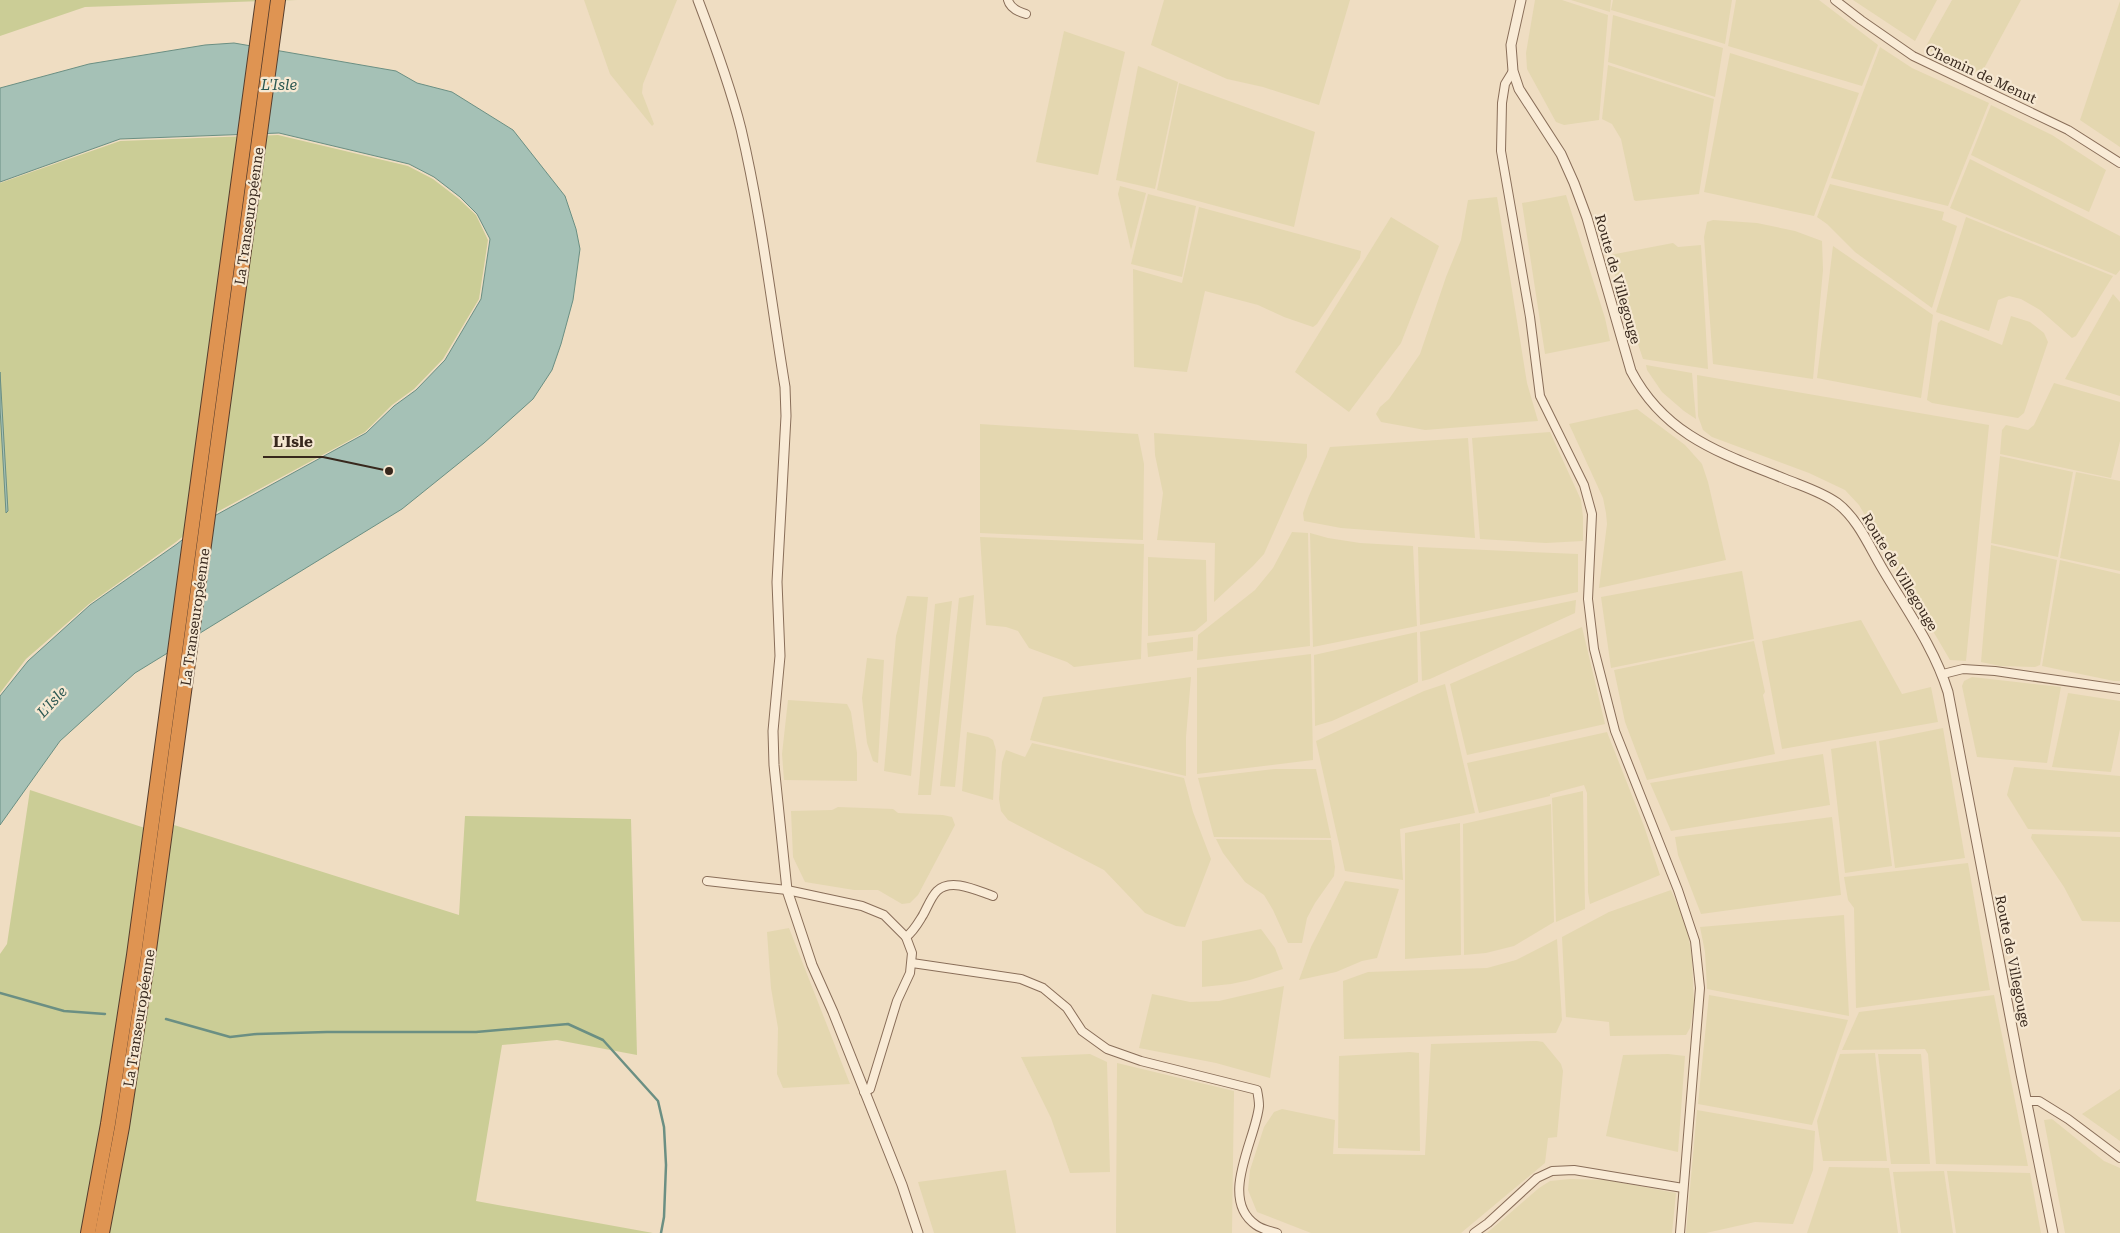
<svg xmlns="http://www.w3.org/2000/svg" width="2120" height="1233" viewBox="0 0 2120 1233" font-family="'Roboto Serif',serif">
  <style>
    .farmland { fill: #e4d7b0 }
    .green { fill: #cbcd96 }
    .water { fill: #a5c1b6; stroke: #6b8f83 }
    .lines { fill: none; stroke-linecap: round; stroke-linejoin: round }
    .stream { stroke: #6b8f83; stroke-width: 2.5 }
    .minor-casing { stroke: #896e59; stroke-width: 10 }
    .tertiary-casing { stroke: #896e59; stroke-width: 11 }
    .motorway-casing { stroke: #563d2d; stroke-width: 16 }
    .minor { stroke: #f9ebd6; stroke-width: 8 }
    .tertiary { stroke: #f9ebd6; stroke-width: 9 }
    .motorway { stroke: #df9452; stroke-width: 14 }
    .labels { text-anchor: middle; stroke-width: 4.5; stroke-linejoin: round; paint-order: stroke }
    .street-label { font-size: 14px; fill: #38281d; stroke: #f6e8d2 }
    .water-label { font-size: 15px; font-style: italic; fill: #2c5852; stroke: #f6e8d2 }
    .leader { fill: none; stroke: #38281d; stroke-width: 2 }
    .callout-dot { fill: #38281d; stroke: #f6e8d2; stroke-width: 2 }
    .callout-label { font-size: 15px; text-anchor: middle; font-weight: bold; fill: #38281d; stroke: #f6e8d2; stroke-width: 4.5; stroke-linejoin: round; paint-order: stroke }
  </style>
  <rect width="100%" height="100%" fill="#efddc2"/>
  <g class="farmland">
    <path d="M584,0H677L643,84L642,93L654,124L652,126L610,74Z"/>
    <path d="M1164,0H1350L1319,105L1263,87L1227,79L1151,45Z"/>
    <path d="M1535,0H1562L1608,15L1599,120L1564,125L1556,122L1527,69L1526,53Z"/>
    <path d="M1571,0H1611L1610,12Z"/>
    <path d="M1613,0H1732L1725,44L1611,10Z"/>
    <path d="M1736,0H1819L1878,45L1862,86L1728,46Z"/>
    <path d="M1853,0H1937L1915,41Z"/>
    <path d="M1952,0H2021L1981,74L1925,48Z"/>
    <path d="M2120,1V147L2080,120Z"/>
    <path d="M1613,15L1723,48L1715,97L1608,62Z"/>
    <path d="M1064,31L1125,52L1098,175L1036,162Z"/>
    <path d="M1880,47L1912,68L1989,103L1948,206L1831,178Z"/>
    <path d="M1730,53L1859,93L1814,216L1704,192Z"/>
    <path d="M1608,65L1714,99L1699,194L1636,201L1634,200L1621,139L1612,124L1602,119Z"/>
    <path d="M1138,66L1178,82L1155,189L1116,180Z"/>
    <path d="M1179,83L1315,132L1294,227L1157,190Z"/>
    <path d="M1991,105L2052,135L2106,170L2089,212L1971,155Z"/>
    <path d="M1970,159L2120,236V270L2116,275L1950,208Z"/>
    <path d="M1830,184L1944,212L1942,220L1957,226L1932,308L1855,252L1827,224L1817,217Z"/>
    <path d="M1120,186L1146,193L1131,250L1118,194Z"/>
    <path d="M1148,194L1196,206L1182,277L1131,264Z"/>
    <path d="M1566,195L1605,318L1610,341L1545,354L1522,203Z"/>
    <path d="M1497,197L1527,383L1538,421L1425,430L1381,422L1376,414L1380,407L1389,399L1420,354L1446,277L1461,240L1468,200Z"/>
    <path d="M1199,207L1361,251L1360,258L1317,324L1313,327L1284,317L1258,305L1205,291L1187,372L1134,367L1133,269L1182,283Z"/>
    <path d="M1391,217L1439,246L1401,343L1349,412L1295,372Z"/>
    <path d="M1966,217L2113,276L2076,336L2072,338L2040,310L2021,299L2009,296L1998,300L1989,331L1936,312Z"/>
    <path d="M1713,220L1757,223L1795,231L1822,241L1823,270L1813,379L1713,364L1704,237L1707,222Z"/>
    <path d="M1673,243L1678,247L1701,245L1708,369L1643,359L1612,266L1610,255Z"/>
    <path d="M1833,246L1933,315L1921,398L1817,378Z"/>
    <path d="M2113,294L2120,302V396L2065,379Z"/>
    <path d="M2011,316L2030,322L2044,333L2048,342L2024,413L2018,418L1932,403L1927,400L1938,323L1941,320L2002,345Z"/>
    <path d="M1646,365L1692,373L1696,419L1684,411L1662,392L1647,370Z"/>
    <path d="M1697,375L1989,425L1966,661L1950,660L1859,505L1845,490L1809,473L1712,437L1703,430L1698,416Z"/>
    <path d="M2054,383L2120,402V441L2111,478L2000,454L2002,430L2006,425L2028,430L2034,425Z"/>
    <path d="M1637,409L1685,445L1702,464L1708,482L1726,560L1599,588L1607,524L1606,513L1603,498L1569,424Z"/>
    <path d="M980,424L1138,434L1144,464L1143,540L980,533Z"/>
    <path d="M1550,432L1581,500L1583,517V541L1546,543L1480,539L1472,438Z"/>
    <path d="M1154,433L1307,444V457L1264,554L1253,566L1214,602L1215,543L1157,540L1163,493L1155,455Z"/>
    <path d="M1468,438L1475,538L1341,528L1304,521L1303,513L1308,498L1330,447Z"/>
    <path d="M2000,456L2073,472L2058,557L1991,543Z"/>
    <path d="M2076,472L2120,481V571L2060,558Z"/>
    <path d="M1292,532L1308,533L1310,646L1197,660L1198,635L1255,590L1273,568Z"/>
    <path d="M1310,533L1328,538L1360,543L1413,546L1417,626L1313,647Z"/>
    <path d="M980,537L1144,544L1141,659L1074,667L1067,662L1029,648L1018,631L1006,627L986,625Z"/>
    <path d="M1991,545L2057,560L2040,665L2035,667L2000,666L1981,662Z"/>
    <path d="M1418,547L1578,554V592L1420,625Z"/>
    <path d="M1148,557L1206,560L1207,621L1195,631L1148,636Z"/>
    <path d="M2060,560L2120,574V681H2114L2042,666Z"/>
    <path d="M1742,571L1754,639L1611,668L1601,597Z"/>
    <path d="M974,595L955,787L940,786L959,598Z"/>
    <path d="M907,596L928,597L911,776L884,771L896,636Z"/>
    <path d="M1576,600L1575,613L1430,679L1422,681L1420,632Z"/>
    <path d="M952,601L931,795H918L935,604Z"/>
    <path d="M1861,620L1902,694L1931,687L1938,722L1782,749L1762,641Z"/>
    <path d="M1582,627L1605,724L1467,755L1450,684Z"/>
    <path d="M1417,632L1418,682L1332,721L1315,726L1314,655Z"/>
    <path d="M1193,637V651L1148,657L1147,643Z"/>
    <path d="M1754,641L1765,692L1763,695L1775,754L1647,780L1625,722L1614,670Z"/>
    <path d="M1311,654L1313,760L1197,774V668Z"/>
    <path d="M867,658L884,660L878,763L873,761L867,743L862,698Z"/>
    <path d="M1191,677L1186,737V776L1030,740L1043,697Z"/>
    <path d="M1972,677L2061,687L2047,763L1977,757L1962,686L1964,681Z"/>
    <path d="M1445,684L1475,813L1400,829L1403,880L1345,871L1316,741L1424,691Z"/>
    <path d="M2068,693L2120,701V729L2111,772L2052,767Z"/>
    <path d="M788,700L847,704L851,712L857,753V781L784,780L782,754Z"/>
    <path d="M1943,728L1965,858L1895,868L1879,741Z"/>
    <path d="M967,732L988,737L993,740L996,750L993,800L962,791Z"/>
    <path d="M1607,732L1644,826L1660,875L1590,904L1588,892L1587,793L1584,785L1550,794V796L1479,813L1467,763Z"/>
    <path d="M1876,741L1892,866L1845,873L1831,749Z"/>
    <path d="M1032,743L1184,778L1193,812L1211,859L1185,927L1176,926L1145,913L1104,870L1008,820L1001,811L999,799L1002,762L1006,750L1025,757Z"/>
    <path d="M1823,754L1830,805L1671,831L1650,783Z"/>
    <path d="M2014,767L2120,776V832L2028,829L2007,795Z"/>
    <path d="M1275,769H1316L1331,838L1214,837L1198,778Z"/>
    <path d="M1583,791L1585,909L1556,922L1552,798Z"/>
    <path d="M1551,804L1554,922L1514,946L1486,953L1464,955L1463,824Z"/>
    <path d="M838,807L893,809L898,813L943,815L952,817L955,825L918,895L910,903L902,904L878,890H854L805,882L793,857L791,811L832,810Z"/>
    <path d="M1832,817L1841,895L1701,914L1678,855L1675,837Z"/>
    <path d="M1460,823L1461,955L1405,959V833Z"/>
    <path d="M2032,834L2120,837V922L2082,921L2064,887L2031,838Z"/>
    <path d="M1216,839L1331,840L1335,867L1334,876L1315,903L1307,918L1302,943H1288L1273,910L1264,895L1245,882L1223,853Z"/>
    <path d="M1968,863L1990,990L1856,1008L1854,908L1848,900L1844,877Z"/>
    <path d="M1345,881L1399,889L1377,958L1362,961L1336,972L1299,980L1311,947Z"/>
    <path d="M1671,890L1687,927L1692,957L1694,1005L1690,1028L1686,1035L1610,1036L1609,1022L1566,1017L1562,937L1609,912Z"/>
    <path d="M1844,915L1849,1016L1707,989L1705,952L1700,927Z"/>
    <path d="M789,928L850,1084L783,1088L777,1074L778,1028L771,988L767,932Z"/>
    <path d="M1261,929L1275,948L1283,969L1250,980L1231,984L1202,987V941Z"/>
    <path d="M1557,939L1562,1020L1556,1033L1344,1039L1343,981L1368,972L1487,968L1516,960Z"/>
    <path d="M1284,986L1270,1078L1216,1063L1139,1048L1152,994L1190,1002L1219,1001Z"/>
    <path d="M1709,995L1848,1020L1812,1125L1698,1104Z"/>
    <path d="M1994,995L2028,1166L1936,1164L1928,1054L1925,1049L1842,1050L1859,1012Z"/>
    <path d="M1537,1041L1543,1042L1561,1064L1563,1071L1557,1137L1548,1138L1545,1163L1461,1233H1311L1257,1212L1248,1190L1250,1170L1264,1127L1274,1112L1282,1109L1335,1120L1333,1154L1425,1155L1431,1044Z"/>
    <path d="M1410,1052L1419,1053L1420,1151L1338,1148L1339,1056Z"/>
    <path d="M1875,1053L1887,1161H1823L1817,1121L1840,1054Z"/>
    <path d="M1090,1054L1107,1062L1110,1172L1070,1173L1051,1118L1021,1057Z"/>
    <path d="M1668,1054L1685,1056L1678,1152L1606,1136L1623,1055Z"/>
    <path d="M1878,1054H1921L1930,1164H1891Z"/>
    <path d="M1117,1063L1234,1091L1232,1233H1116Z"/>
    <path d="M2120,1089V1141L2082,1114Z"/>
    <path d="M1697,1110L1815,1131L1813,1170L1793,1224L1755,1222L1706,1233H1686Z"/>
    <path d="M2052,1119L2104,1161L2120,1168V1233H2065L2044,1120Z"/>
    <path d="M1829,1167L1889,1168L1898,1233H1807Z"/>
    <path d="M1006,1170L1016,1233H934L918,1182Z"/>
    <path d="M1944,1171L1953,1233H1901L1893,1172Z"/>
    <path d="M1947,1171L2030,1173L2041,1233H1956Z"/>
    <path d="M1570,1179L1607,1180L1676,1193L1672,1233H1487L1539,1188L1550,1181Z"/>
  </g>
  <g class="green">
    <path d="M0,0H297L85,7L0,36Z"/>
    <path d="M278,135L408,166L433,179L459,199L476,215L488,240L479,299L443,359L414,389L392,405L365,432L206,518L176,542L89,604L26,659L0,693V183L120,141Z"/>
    <path d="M30,790L172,837L174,825L459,915L465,816L631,819L637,1055L557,1040L502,1045L476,1201L653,1233H0V954L7,944Z"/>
  </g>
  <g class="water">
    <path d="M234,43L396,71L417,83L452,92L513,130L565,196L576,229L580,249L573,300L561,344L552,370L533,399L484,443L402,509L135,673L60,741L0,825V696L28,661L90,605L177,544L207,520L366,433L394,406L416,390L445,360L481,299L490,239L477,214L460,197L434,177L409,164L279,133L120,139L0,182V88L89,64L205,45Z"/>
    <path d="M0,372L8,511L6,513L0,408Z"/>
  </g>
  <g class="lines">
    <g class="stream">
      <path d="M0,993L64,1011L105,1014"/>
      <path d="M166,1019L230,1037L257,1034L327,1032H476L568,1024L603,1040L658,1101L664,1127L666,1165L664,1217L661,1233"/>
    </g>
    <defs>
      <g id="minor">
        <path d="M1008,0C1010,8 1019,12 1026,14"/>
        <path d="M1835,0L1861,20L1913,56L2068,130L2120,163"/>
        <path d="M1513,71L1505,84L1502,103L1501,151L1530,317L1540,396L1584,485L1592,514L1588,599L1594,649L1615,731L1678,890L1695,941L1700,988L1680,1233"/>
        <path d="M1943,674L1963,669L1995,671L2120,689"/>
        <path d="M707,881L787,890L862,906L884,915L906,937L912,953L910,973L897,1001L870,1089L864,1092"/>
        <path d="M906,937C914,931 918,923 923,915C927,908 931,897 937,891C951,877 978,891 993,896"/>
        <path d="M912,963L1021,979L1043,988L1067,1008L1082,1031L1107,1049L1141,1061L1257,1090C1258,1095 1259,1101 1259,1106C1256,1139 1218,1199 1256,1225C1261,1229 1270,1231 1277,1233"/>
        <path d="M2027,1101H2039L2068,1119L2120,1158"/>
        <path d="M1474,1233L1488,1223L1537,1178L1552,1171L1574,1170L1683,1188"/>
      </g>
      <g id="tertiary">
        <path d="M698,0C714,42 730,85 741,129C761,214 771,301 785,387L786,416L777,582L780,656L773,731L774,765L787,890L812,965L833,1012L902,1185L918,1233"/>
        <path d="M1521,0L1511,45L1513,71L1519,89L1561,154L1574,183L1587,218L1631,371C1665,436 1721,453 1785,479C1802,486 1822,492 1837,503C1858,519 1869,546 1882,568C1906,609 1934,647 1948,692L2021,1074L2053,1233"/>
      </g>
      <g id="motorway">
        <path d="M88,1233L108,1124L134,955L263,0"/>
        <path d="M102,1233L122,1127L148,957L278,0"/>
      </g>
    </defs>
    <use href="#minor" class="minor-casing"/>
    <use href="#tertiary" class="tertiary-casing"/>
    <use href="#motorway" class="motorway-casing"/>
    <use href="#minor" class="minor"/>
    <use href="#tertiary" class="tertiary"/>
    <use href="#motorway" class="motorway"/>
  </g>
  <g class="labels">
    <g class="street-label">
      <text transform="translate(1981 74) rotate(25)" y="5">Chemin de Menut</text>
      <text transform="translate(249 216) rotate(-82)" y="5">La Transeuropéenne</text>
      <text transform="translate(1618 279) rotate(74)" y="5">Route de Villegouge</text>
      <text transform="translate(1900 572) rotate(59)" y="5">Route de Villegouge</text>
      <text transform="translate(195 617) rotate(-82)" y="5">La Transeuropéenne</text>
      <text transform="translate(2013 961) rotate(79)" y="5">Route de Villegouge</text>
      <text transform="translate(139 1018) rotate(-81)" y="5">La Transeuropéenne</text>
    </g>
    <g class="water-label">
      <text x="279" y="90">L'Isle</text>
      <text transform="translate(52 702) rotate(-47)" y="5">L'Isle</text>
    </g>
  </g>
  <path class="leader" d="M389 471L323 457H263"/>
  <circle class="callout-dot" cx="389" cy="471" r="5"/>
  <g class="callout-label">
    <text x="293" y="447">L'Isle</text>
  </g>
</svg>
